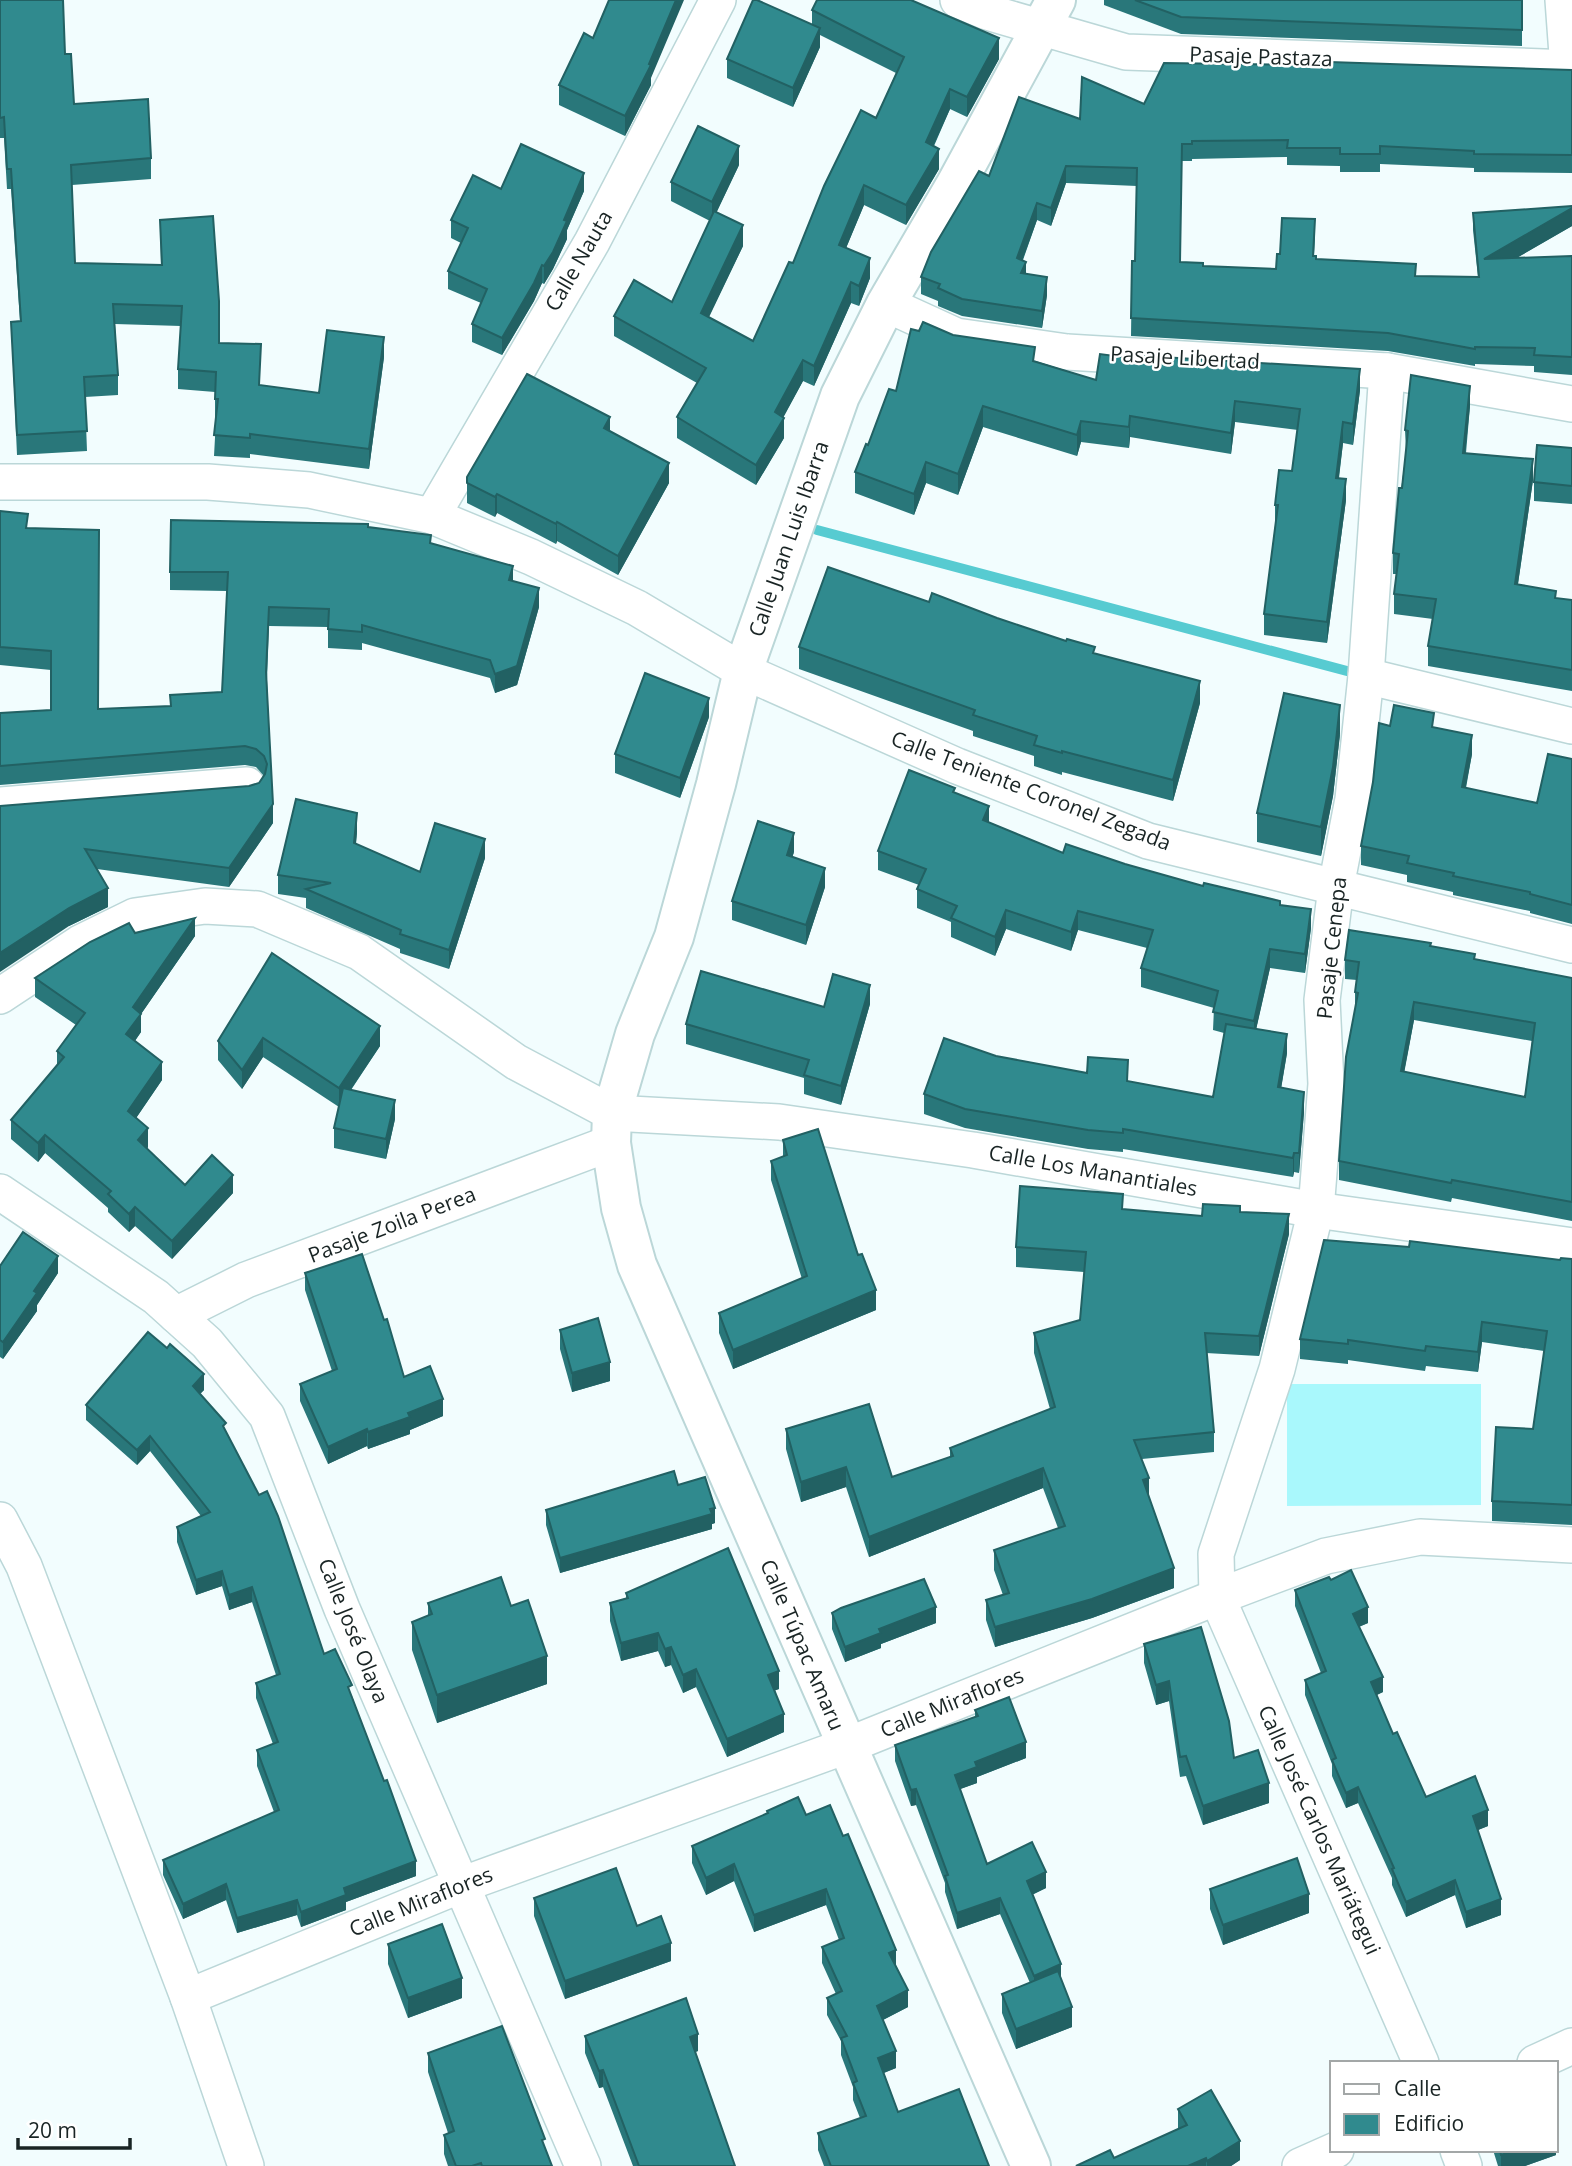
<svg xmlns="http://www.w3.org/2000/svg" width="1572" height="2166" viewBox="0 0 1572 2166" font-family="'Open Sans',sans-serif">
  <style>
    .garden { fill: #a9f8fc }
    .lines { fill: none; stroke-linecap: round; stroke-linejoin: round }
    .stream { stroke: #57cbd1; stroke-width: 10 }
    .minor-casing { stroke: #bbd7d8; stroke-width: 38 }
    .tertiary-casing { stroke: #bbd7d8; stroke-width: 42 }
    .minor { stroke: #fff; stroke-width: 35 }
    .tertiary { stroke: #fff; stroke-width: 38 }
    .wall { fill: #29777a; fill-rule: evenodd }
    .shaded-wall { fill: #226163 }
    .building { fill: #308a8e; stroke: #226163; stroke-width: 2; fill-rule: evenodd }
    .labels { text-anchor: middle; stroke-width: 5; stroke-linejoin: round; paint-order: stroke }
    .street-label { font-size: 21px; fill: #192424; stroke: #fff }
  </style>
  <rect width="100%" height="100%" fill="#f2fdfe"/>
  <path class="garden" d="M1287,1384H1481V1505L1287,1506Z"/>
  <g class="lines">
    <path class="stream" d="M817,530L1362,675"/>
    <defs>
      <g id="minor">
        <path d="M958,0L987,12L1126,52L1572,68"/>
        <path d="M1563,0L1568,68"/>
        <path d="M886,304L956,336L1067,352L1387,371L1572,404"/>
        <path d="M1387,371L1366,676L1353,799L1336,887L1322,1000L1326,1084L1316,1210L1277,1369L1216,1554L1217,1597L1421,2063"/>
        <path d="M0,482H208L309,490L432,516L531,557L637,608L743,671L957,766L1148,841L1572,945"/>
        <path d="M432,516L592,242L718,0"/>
        <path d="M1366,676L1572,726"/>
        <path d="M0,805L247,785"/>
        <path d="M0,996L80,943L135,916L205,906L257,909L359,952L516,1062L612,1113L779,1122L973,1150L1316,1210L1572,1246"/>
        <path d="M0,1192L156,1297L207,1343L267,1416L342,1609L583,2166"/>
        <path d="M176,1315L246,1280L611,1143"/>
        <path d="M0,1520L24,1566L188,1997L246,2166"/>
        <path d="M188,1997L461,1885L846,1746L1217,1597L1326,1556L1420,1537L1572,1545"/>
        <path d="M1535,2063L1572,2046"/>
        <path d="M1458,2150L1464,2166"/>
        <path d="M1300,2166L1336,2150"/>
      </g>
      <path id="tertiary" d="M1031,2166L637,1265L621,1208L611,1143L612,1113L635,1034L674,937L716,784L743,671L840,396L886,304L956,184L1056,0"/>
    </defs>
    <use href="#minor" class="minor-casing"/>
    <use href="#tertiary" class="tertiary-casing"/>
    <use href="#minor" class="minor"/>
    <use href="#tertiary" class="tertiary"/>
  </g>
  <g class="wall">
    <path d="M0,0L65,54L74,104L151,158V179L72,185L75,263L161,265L160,220L219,343L260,385L319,393L384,357L369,469L250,454V458L214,456L216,419H215V392L178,389V369L181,326L115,324L118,375V395L85,397L87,451L17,455L11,322L20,321L11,189H7L4,138H0Z"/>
    <path d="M1104,0H1522V46L1181,34L1104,5Z"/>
    <path d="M812,10L999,59L967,117L950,109L934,146L939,169L906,225L864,205L846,248L870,278L859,306L851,303L814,386L803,381L783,417L784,438L756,485L677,438V417L697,383L614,336V316L672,302L710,221L671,201V182L739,165L716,213L743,246L708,318L753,341L793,263L876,118L896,73L820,35V47L793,107L727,78V59L812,24Z"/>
    <path d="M1299,61L1572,70V173L1474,172V168L1380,164V172H1340V166L1287,165V157L1192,159V161H1182L1180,262L1203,266L1276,269L1280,254L1315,237L1314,256L1316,259L1416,276L1478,277L1473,230V213L1572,226L1516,258L1572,256V375L1534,372V366L1475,364V366L1388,351L1131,336L1132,261H1135L1137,186L1066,183L1051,226L1037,220L1023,260L1026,274L1047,295L1042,328L962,316L938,306V301L921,294V277L989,176L1080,119L1299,65Z"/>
    <path d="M651,78V85L625,136L559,105V85Z"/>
    <path d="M501,189L584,191L567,230V239L553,269L544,284L542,283L534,301L502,355L472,342V324L481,303L448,289V271L461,243L451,238V220Z"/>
    <path d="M919,331L953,335L1096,380L1360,390L1353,445L1343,443L1339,478L1346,500L1327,643L1264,635V614L1275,526V505L1292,471L1298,430L1235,422L1231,454L1130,437L1129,448L1081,442L1077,456L983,427L958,495L926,483L914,515L855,493V472L896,391Z"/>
    <path d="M1470,406L1466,453L1533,480L1518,584L1556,599L1572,600V691L1428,666V646L1433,619L1394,614V594L1396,574H1393V553L1406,451L1405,430Z"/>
    <path d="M610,432L669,483L618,575L557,541L556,544L497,513L495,517L467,503V477Z"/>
    <path d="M1572,448V504L1534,501V482Z"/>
    <path d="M0,511L28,528L98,709L170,706L222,692L227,591L170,590V572L368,527L431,543L513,581L539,607L517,685L495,693L490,678L362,643V650L328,648V627L269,626L267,680L273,823L229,887L97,869L108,907L69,926L0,806L249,786L259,783L264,776L256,767L245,765L0,785V713L51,710V670L0,665Z"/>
    <path d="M929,602L997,618L1095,654L1200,703L1173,801L1062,772V775L1034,766V756L973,736V731L799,669V647Z"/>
    <path d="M709,717L680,798L615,773V754Z"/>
    <path d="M1390,726L1434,728L1472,754L1466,788L1537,803L1572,759V924L1530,913V911L1453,895V892L1407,882V875L1361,865V846Z"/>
    <path d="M1340,734L1333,796L1321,856L1257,842V813Z"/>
    <path d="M955,792L989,822L1063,853L1125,864L1203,886L1280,905L1311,928L1305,973L1270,968L1256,1029L1287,1053L1281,1088L1304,1112L1299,1173L1294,1172L1293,1177L1123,1149V1152L1088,1149L965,1128L924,1114V1094L996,1056L1213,1097L1224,1033L1213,1030L1214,1008L1141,987V968L1147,948L1078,930L1071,951L1006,929L995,956L951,937V922L917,908V889L919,885L878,870V851Z"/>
    <path d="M357,832L356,844L420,872L485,858L449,969L400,953V949L306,908V898L278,894V875Z"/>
    <path d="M794,852L792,857L825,887L806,945L732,920V901Z"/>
    <path d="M135,933L195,936L141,1014V1032L135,1041L162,1080L136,1118L148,1147L147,1149L185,1185L233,1193L172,1259L135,1226L129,1232L108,1212V1208L45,1153L38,1162L11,1139V1120L57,1065V1051L76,1025L35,997V978Z"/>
    <path d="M1431,947L1475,959L1572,978V1221L1452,1198L1451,1202L1339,1180V1161L1355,1011V992L1357,980L1345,979V960ZM1414,1020L1532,1041L1525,1097L1404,1072Z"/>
    <path d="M272,953L380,1046L351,1090L395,1119L386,1159L334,1148V1128L339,1107L263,1057L242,1089L218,1060V1041Z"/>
    <path d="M870,1004L841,1105L804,1094V1078L686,1044V1024L824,1007Z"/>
    <path d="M783,1140L858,1255L876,1310L733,1369L719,1333V1313L802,1279L771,1180V1161L783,1157Z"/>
    <path d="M1123,1209L1202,1216L1240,1212L1289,1234L1259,1356L1206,1353L1214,1432V1452L1142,1459L1149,1497L1174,1588L1092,1618L995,1647L986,1620V1600L1003,1595L994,1570V1550L1058,1528L1043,1488L869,1557L846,1487L801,1502L786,1449V1429L892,1477L950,1457V1448L1050,1409L1034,1353V1333L1080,1320L1084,1272L1016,1267V1247Z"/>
    <path d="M1572,1259V1525L1492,1521V1501L1533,1429L1544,1351L1482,1342L1478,1372L1426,1366L1425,1371L1348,1360V1364L1300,1359V1339L1560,1260Z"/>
    <path d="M0,1266L58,1273L37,1305V1311L3,1359L0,1357Z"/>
    <path d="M305,1273L404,1377L443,1416L410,1430V1434L368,1449L367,1446L328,1464L300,1401V1384L332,1371L305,1290Z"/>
    <path d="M560,1330L610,1381L572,1392L560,1349Z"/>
    <path d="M167,1348L204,1390L200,1394L226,1433L324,1654L352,1696L416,1876L346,1902V1910L301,1927L297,1915L237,1933L226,1900L183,1919L163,1875V1860L274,1812L257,1766V1750L273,1744L256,1698V1683L276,1675L252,1602L229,1610L222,1586L196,1595L177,1542V1527L201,1516L150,1451L137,1465L86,1420V1405Z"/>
    <path d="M546,1510L715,1523L712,1524V1529L560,1573L546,1525Z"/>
    <path d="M1331,1580L1368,1623L1359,1627L1383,1692L1376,1695L1393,1734L1426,1797L1488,1826L1478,1830L1501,1915L1466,1928L1455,1895L1406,1917L1392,1885V1878L1358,1803L1346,1808L1332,1776V1764L1305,1695V1680L1321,1673L1295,1606V1590Z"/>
    <path d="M626,1593L779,1689L775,1690L784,1732L727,1757L696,1687L683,1693L671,1665L665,1667L658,1651L621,1661L610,1621V1603L626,1598Z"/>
    <path d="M428,1603L511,1606L547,1684L437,1723L412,1650V1622L428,1616Z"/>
    <path d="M832,1613L936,1623L881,1644V1648L845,1662L832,1629Z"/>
    <path d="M1144,1644L1234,1758L1269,1803L1203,1825L1186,1776L1180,1777L1169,1701L1156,1705L1144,1663Z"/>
    <path d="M975,1710L1026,1758L977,1777V1783L960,1789L987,1864L1046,1888L1032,1895L1061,1980L1072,2027L1016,2049L1002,2013V1994L1030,1983L1000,1914L957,1929L945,1892V1883L916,1805L911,1806L895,1761V1745L975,1717Z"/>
    <path d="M767,1811L806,1815L896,1966L908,2007L883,2020L896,2068L884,2073L898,2112L989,2166H824L818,2150V2133L860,2118L853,2100V2087L841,2055V2041L827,2015V1998L836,1994L822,1963V1947L839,1940L826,1905L754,1932L734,1881L706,1895L692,1863V1846L767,1814Z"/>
    <path d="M1210,1889L1309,1913L1223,1945L1210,1909Z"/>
    <path d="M534,1898L637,1926L671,1961L565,1999L534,1916Z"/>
    <path d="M388,1944L462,1998L408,2018L388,1964Z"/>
    <path d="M585,2036L698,2051L695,2052L735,2166H633L603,2087L599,2088L585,2053Z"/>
    <path d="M428,2053L545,2149L552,2166H448L444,2154V2135L448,2133L428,2072Z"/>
    <path d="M1178,2109L1240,2160L1231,2166H1076L1114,2158L1178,2129Z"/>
    <path d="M1493,2150H1556V2155L1525,2166H1498Z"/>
  </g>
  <g class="shaded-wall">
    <path d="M676,0H684L651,78V85L625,136V116L649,64Z"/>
    <path d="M820,28V47L793,107V88Z"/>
    <path d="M999,38V59L967,117V97Z"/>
    <path d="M950,89V109L926,162V142Z"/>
    <path d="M739,146V165L712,222V202Z"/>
    <path d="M939,149V169L906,225V205Z"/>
    <path d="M1066,166V183L1051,226V208Z"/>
    <path d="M584,173V191L567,230V239L553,269L544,284V266Z"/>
    <path d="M864,185V205L839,265V245Z"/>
    <path d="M1037,203V220L1017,275V258Z"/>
    <path d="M1572,208V226L1484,277V259Z"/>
    <path d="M743,225V246L701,334V313Z"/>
    <path d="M870,258V278L859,306V286Z"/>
    <path d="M1026,262V279L1021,273Z"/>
    <path d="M542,265V283L534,301L502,355V338Z"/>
    <path d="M1047,277V295L1042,328V311Z"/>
    <path d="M851,282V303L814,386V366Z"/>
    <path d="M384,337V357L369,469V449Z"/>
    <path d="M803,360V381L775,433V412Z"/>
    <path d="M1360,369V390L1353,445V424Z"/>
    <path d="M1470,386V406L1463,474V453Z"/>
    <path d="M1235,401V422L1231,454V433Z"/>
    <path d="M983,406V427L958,495V474Z"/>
    <path d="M1130,416V437L1129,448V427Z"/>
    <path d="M610,417V436L604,428Z"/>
    <path d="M784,418V438L756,485V465Z"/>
    <path d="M1081,421V442L1077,456V435Z"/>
    <path d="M1343,422V443L1336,499V478Z"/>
    <path d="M1533,459V480L1515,604V584Z"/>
    <path d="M926,462V483L914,515V494Z"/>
    <path d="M669,463V483L618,575V556Z"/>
    <path d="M1346,479V500L1327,643V622Z"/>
    <path d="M497,494V513L495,517V497Z"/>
    <path d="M557,522V541L556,544V524Z"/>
    <path d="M513,566V584L509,580Z"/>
    <path d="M539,588V607L517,685L495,693V674Z"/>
    <path d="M1200,681V703L1173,801V780Z"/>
    <path d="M709,698V717L680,798V778Z"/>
    <path d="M1340,705V734L1333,796L1321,856V827Z"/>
    <path d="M1472,735V754L1462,806V787Z"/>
    <path d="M273,804V823L229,887V868Z"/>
    <path d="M989,806V825L983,820Z"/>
    <path d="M357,813V832L354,861V843Z"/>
    <path d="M794,833V852L787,874V855Z"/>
    <path d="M485,839V858L449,969V950Z"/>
    <path d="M825,868V887L806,945V925Z"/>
    <path d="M108,888V907L69,926L0,972V953L69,908Z"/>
    <path d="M1311,909V928L1305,973V954Z"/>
    <path d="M1006,910V929L995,956V937Z"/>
    <path d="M1078,911V930L1071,951V932Z"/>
    <path d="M195,918V936L139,1017L141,1014V1032L126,1053V1034L133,1007Z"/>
    <path d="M1270,949V968L1254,1039V1021Z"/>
    <path d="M870,985V1004L841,1105V1086Z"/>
    <path d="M1414,1002V1020L1401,1090V1071Z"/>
    <path d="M380,1026V1046L339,1107V1088Z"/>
    <path d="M1287,1034V1053L1278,1107V1087Z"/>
    <path d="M263,1038V1057L242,1089V1070Z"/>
    <path d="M162,1062V1080L128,1130V1111Z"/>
    <path d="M1304,1092V1112L1299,1173V1153Z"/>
    <path d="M395,1100V1119L386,1159V1139Z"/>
    <path d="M148,1128V1147L138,1159V1140Z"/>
    <path d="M45,1135V1153L38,1162V1143Z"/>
    <path d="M1294,1153V1172L1293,1177V1158Z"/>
    <path d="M233,1175V1193L172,1259V1241Z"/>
    <path d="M135,1207V1226L129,1232V1214Z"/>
    <path d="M1289,1214V1234L1259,1356V1336Z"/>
    <path d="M58,1256V1273L37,1305V1311L3,1359V1342L34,1291Z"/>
    <path d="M876,1290V1310L733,1369V1350Z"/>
    <path d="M1482,1322V1342L1478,1372V1352Z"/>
    <path d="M610,1362V1381L572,1392V1373Z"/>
    <path d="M204,1374V1390L193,1401V1386Z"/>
    <path d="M443,1399V1416L410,1430V1434L368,1449V1432L408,1413Z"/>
    <path d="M367,1429V1446L328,1464V1447Z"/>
    <path d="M150,1436V1451L137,1465V1450Z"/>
    <path d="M846,1467V1487L801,1502V1482Z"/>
    <path d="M1043,1468V1488L869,1557V1537Z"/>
    <path d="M1149,1478V1498L1143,1480Z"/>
    <path d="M715,1508V1523L712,1524V1529L560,1573V1558Z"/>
    <path d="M1174,1568V1588L1092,1618L995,1647V1627Z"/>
    <path d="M222,1571V1586L196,1595V1580Z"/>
    <path d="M252,1587V1602L229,1610V1595Z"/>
    <path d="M936,1607V1623L881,1644V1648L845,1662V1647L879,1629Z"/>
    <path d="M1368,1607V1623L1353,1629V1614Z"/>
    <path d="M658,1633V1651L621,1661V1643Z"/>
    <path d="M671,1647V1665L665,1667V1649Z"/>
    <path d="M547,1656V1684L437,1723V1695Z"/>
    <path d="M696,1669V1687L683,1693V1675Z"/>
    <path d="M779,1671V1689L768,1693V1675Z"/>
    <path d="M1383,1677V1692L1371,1698V1682Z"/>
    <path d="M1169,1681V1701L1156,1705V1685Z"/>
    <path d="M784,1714V1732L727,1757V1739Z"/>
    <path d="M1026,1742V1758L977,1777V1783L955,1791V1775L975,1762Z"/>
    <path d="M1269,1783V1803L1203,1825V1806Z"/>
    <path d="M1358,1787V1803L1346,1808V1793Z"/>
    <path d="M916,1789V1805L911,1806V1790Z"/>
    <path d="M1488,1810V1826L1473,1832V1816Z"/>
    <path d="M416,1861V1876L346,1902V1910L301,1927V1912L344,1888Z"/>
    <path d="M734,1864V1881L706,1895V1878Z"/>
    <path d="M1046,1872V1888L1027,1897V1881Z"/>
    <path d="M1455,1880V1895L1406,1917V1902Z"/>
    <path d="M226,1884V1900L183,1919V1904Z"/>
    <path d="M826,1889V1905L754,1932V1915Z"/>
    <path d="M1309,1894V1913L1223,1945V1925Z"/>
    <path d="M1000,1898V1914L957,1929V1913Z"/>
    <path d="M1501,1899V1915L1466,1928V1912Z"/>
    <path d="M297,1900V1915L237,1933V1918Z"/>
    <path d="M671,1943V1961L565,1999V1981Z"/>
    <path d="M896,1950V1967L889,1953Z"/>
    <path d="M1061,1964V1980L1034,1992V1976Z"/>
    <path d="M462,1978V1998L408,2018V1998Z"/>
    <path d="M908,1990V2007L877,2023V2006Z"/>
    <path d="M1072,2007V2027L1016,2049V2029Z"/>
    <path d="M698,2034V2051L690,2054V2037Z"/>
    <path d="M896,2051V2068L878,2075V2058Z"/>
    <path d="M603,2070V2087L599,2088V2071Z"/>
    <path d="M1240,2141V2160L1231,2166H1207V2161Z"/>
    <path d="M1515,2150H1556V2155L1525,2166H1501V2155Z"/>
    <path d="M1206,2158V2166H1188Z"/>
  </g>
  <g class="building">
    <path d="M0,0H63L65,54H71L74,104L148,99L151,158L71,165L75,263L162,265L160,220L213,216L219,301V343L261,344L259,385L319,393L327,330L384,337L369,449L250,434V438L214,435L218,399H215L216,372L178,369L182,306L113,304L118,375L84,377L87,431L17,435L11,322L21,321L11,169H7L4,117L0,118Z"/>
    <path d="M609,0H676L649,64L651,65L625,116L559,85L584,33L593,38Z"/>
    <path d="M753,0H757L820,28L793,88L727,59Z"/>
    <path d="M817,0H911L999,38L967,97L950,89L926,142L939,149L906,205L864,185L839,245L870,258L859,286L851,282L814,366L803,360L775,412L784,418L756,465L677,417L706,368L614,316L634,280L672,302L714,211L743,225L701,313L753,341L789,262L793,263L824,186L861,110L876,118L904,57L812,10Z"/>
    <path d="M1135,0H1522V30L1181,17Z"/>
    <path d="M1299,61L1572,70V155L1474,154V151L1380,146V154H1340V148H1287L1288,140L1192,141V144H1182L1180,262L1203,263V266L1276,269L1277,254H1280L1282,218L1315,219L1313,256H1316V259L1416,264L1415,276L1479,277L1473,213L1572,206V208L1484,259L1572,256V357L1534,355L1535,348L1475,347V349L1388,333L1131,318L1132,261H1135L1137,168L1066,166L1051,208L1037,203L1017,258L1026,262L1021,273L1047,277L1042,311L962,299L938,288L940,284L921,277L931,252L979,171L989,176L1019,97L1080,119L1082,77L1144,104L1164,63L1310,65Z"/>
    <path d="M698,126L739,146L712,202L671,182Z"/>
    <path d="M521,144L584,173L564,220L567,221L553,252L544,266L542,265L534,283L502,338L472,324L487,289L448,271L468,228L451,220L473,175L501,189Z"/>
    <path d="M923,322L953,335L1035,347L1033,361L1096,380L1100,354L1130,358V355L1360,369L1353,424L1343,422L1336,478L1346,479L1327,622L1264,614L1278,505H1275L1279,470L1292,471L1300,409L1235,401L1231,433L1130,416L1129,427L1081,421L1077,435L983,406L958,474L926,462L914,494L855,472L866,444L868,445L889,389L896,391L911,329L919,331Z"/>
    <path d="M527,374L610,417L604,428L669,463L618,556L557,522L556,524L497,494L495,497L467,483V477Z"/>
    <path d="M1411,375L1470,386L1463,453L1533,459L1515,584L1556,591L1555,598L1572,600V670L1428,646L1436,599L1394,594L1399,554L1393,553L1399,488H1402L1408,431L1405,430Z"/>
    <path d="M1537,445L1572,448V486L1534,482Z"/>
    <path d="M0,511L28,514L26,528L99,530L98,709L171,706L170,695L222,692L228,572H170L171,520L368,524V527L431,535L430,543L513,566L509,580L539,588L517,666L495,674L490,660L362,625V632L328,629L329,609L269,607L266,672L273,804L229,868L85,849L108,888L69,908L0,953V806L249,786L259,783L265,774L267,764L264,756L256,749L245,746L0,766V713L51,710V651L0,647Z"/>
    <path d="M828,567L929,602L932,593L997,618L1066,641L1067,639L1095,647L1093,653L1200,681L1173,780L1062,751V753L1034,745L1037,736L973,715L975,710L799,647Z"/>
    <path d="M645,673L709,698L680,778L615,754Z"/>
    <path d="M1284,693L1340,705L1333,767L1321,827L1257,813Z"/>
    <path d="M1394,705L1434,713L1432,727L1472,735L1462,787L1537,803L1548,754L1572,759V905L1530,894V892L1453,876L1454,873L1407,863L1409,856L1361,846L1373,782L1379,723L1390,726Z"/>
    <path d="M909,770L955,788L953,792L989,806L983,820L1063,853L1066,844L1125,864L1203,886L1204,883L1280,901V905L1311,909L1305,954L1270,949L1254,1021L1213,1012L1218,991L1141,968L1153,930L1078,911L1071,932L1006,910L995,937L951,918L957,906L917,889L926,869L878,851Z"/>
    <path d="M296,799L357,813L354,843L420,872L435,823L485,839L449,950L400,934L401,930L306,889L331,883L278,875Z"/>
    <path d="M758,821L794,833L787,855L825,868L806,925L732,901Z"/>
    <path d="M195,918L133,1007L141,1014L126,1034L162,1062L128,1111L148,1128L138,1140L185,1185L212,1155L233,1175L172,1241L135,1207L129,1214L108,1194L111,1191L45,1135L38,1143L11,1120L64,1057L57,1051L85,1013L35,978L90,942L129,923L135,933Z"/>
    <path d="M1349,930L1431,943L1430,946L1475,954L1474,959L1572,978V1202L1452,1180L1451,1183L1339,1161L1346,1057L1358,993L1355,992L1359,962L1345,960ZM1414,1002L1535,1023L1525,1097L1401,1071Z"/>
    <path d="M272,953L380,1026L339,1088L263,1038L242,1070L218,1041Z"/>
    <path d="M701,971L824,1007L833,974L870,985L841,1086L804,1075L809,1060L686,1024Z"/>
    <path d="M1226,1024L1287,1034L1278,1087L1304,1092L1299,1153H1294L1293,1158L1123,1129V1133L1088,1130L965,1109L924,1094L944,1038L996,1056L1087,1073L1088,1057L1128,1060L1127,1081L1213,1097Z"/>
    <path d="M343,1088L395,1100L386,1139L334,1128Z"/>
    <path d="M818,1129L858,1255L862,1254L876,1290L733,1350L719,1313L807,1276L771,1161L787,1155L783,1140Z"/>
    <path d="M1020,1186L1123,1194L1122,1209L1202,1216L1203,1204L1240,1206V1212L1289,1214L1259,1336L1205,1333L1214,1432L1134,1440L1149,1478L1143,1480L1174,1568L1092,1599L995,1627L986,1600L1009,1593L994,1550L1065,1526L1043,1468L869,1537L846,1467L801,1482L786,1429L869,1404L892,1477L953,1456L950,1448L1055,1407L1034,1333L1080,1320L1086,1252L1016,1247Z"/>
    <path d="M23,1232L58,1256L34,1291L37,1293L3,1342L0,1340V1266Z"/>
    <path d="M1324,1240L1409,1247L1410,1241L1560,1260L1561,1258L1572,1259V1505L1492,1501L1496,1427L1533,1429L1547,1331L1482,1322L1478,1352L1426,1346L1425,1351L1348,1340V1344L1300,1339Z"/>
    <path d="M362,1254L384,1320L387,1319L404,1377L430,1366L443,1399L408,1413L410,1417L368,1432L367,1429L328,1447L300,1384L337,1369L305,1273Z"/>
    <path d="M598,1318L610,1362L572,1373L560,1330Z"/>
    <path d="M148,1332L167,1348L170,1344L204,1374L193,1386L226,1423L223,1426L259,1495L267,1491L278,1516L324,1654L335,1649L352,1685L348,1687L384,1781L387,1780L416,1861L344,1888L346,1895L301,1912L297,1900L237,1918L226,1884L183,1904L163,1860L279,1810L257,1750L278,1742L256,1683L280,1674L252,1587L229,1595L222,1571L196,1580L177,1527L210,1512L150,1436L137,1450L86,1405Z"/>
    <path d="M674,1471L678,1485L705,1477L715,1508L710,1509L712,1514L560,1558L546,1510Z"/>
    <path d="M728,1548L779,1671L768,1675L784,1714L727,1739L696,1669L683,1675L671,1647L665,1649L658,1633L621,1643L610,1603L628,1598L626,1593Z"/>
    <path d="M1351,1570L1368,1607L1353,1614L1383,1677L1371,1682L1393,1734L1397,1732L1426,1797L1475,1776L1488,1810L1473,1816L1501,1899L1466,1912L1455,1880L1406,1902L1392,1869L1394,1868L1358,1787L1346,1793L1332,1760L1336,1758L1305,1680L1326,1671L1295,1590L1329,1577L1331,1580Z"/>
    <path d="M501,1577L511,1606L528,1600L547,1656L437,1695L412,1622L432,1614L428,1603Z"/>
    <path d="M924,1579L936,1607L879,1629L881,1633L845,1647L832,1613L841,1608Z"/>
    <path d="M1201,1627L1229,1721L1234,1758L1258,1750L1269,1783L1203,1806L1186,1756L1180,1757L1169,1681L1156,1685L1144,1644Z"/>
    <path d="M1009,1697L1026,1742L975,1762L977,1767L955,1775L987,1864L1032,1842L1046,1872L1027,1881L1061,1964L1034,1976L1000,1898L957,1913L945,1876L948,1875L916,1789L911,1790L895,1745L978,1716L975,1710Z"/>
    <path d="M798,1797L806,1815L830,1805L843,1836L848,1834L896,1950L889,1953L908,1990L877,2006L896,2051L878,2058L898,2112L959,2089L989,2166H831L818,2133L866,2116L853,2083L857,2081L841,2038L847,2036L827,1998L842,1991L822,1947L844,1938L826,1889L754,1915L734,1864L706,1878L692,1846L768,1813L767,1811Z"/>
    <path d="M1297,1858L1309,1894L1223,1925L1210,1889Z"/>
    <path d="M616,1868L637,1926L661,1916L671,1943L565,1981L534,1898Z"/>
    <path d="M442,1924L462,1978L408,1998L388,1944Z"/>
    <path d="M1058,1971L1072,2007L1016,2029L1002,1994Z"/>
    <path d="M686,1998L698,2034L690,2037L735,2166H639L603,2070L599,2071L585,2036Z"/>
    <path d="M502,2026L545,2139L542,2140L552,2166H482L481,2163L472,2166H456L444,2135L454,2131L428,2053Z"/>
    <path d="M1211,2090L1240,2141L1207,2161L1206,2158L1188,2166H1076L1110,2150L1114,2158L1187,2125L1178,2109Z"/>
    <path d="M1500,2150H1515L1501,2155Z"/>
  </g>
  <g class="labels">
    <g class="street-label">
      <text transform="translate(1261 57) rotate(2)" y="7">Pasaje Pastaza</text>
      <text transform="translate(579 261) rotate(-60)" y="7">Calle Nauta</text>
      <text transform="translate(1185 358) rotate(3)" y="7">Pasaje Libertad</text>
      <text transform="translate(789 539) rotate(-71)" y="7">Calle Juan Luis Ibarra</text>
      <text transform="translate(1031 791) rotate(21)" y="7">Calle Teniente Coronel Zegada</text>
      <text transform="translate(1332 948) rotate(-84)" y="7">Pasaje Cenepa</text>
      <text transform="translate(1093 1171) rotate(10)" y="7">Calle Los Manantiales</text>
      <text transform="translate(392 1225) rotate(-21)" y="7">Pasaje Zoila Perea</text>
      <text transform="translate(353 1631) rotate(68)" y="7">Calle José Olaya</text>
      <text transform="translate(802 1645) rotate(67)" y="7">Calle Túpac Amaru</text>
      <text transform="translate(952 1703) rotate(-22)" y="7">Calle Miraflores</text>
      <text transform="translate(1319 1830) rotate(66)" y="7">Calle José Carlos Mariátegui</text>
      <text transform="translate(421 1902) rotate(-22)" y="7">Calle Miraflores</text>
    </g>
  </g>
  <rect x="1330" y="2061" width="228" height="91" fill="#ffffff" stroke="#a3a7a7" stroke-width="2"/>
  <rect x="1344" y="2084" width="35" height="10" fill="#ffffff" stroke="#a3a7a7" stroke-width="2"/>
  <text x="1394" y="2096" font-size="21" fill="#192424">Calle</text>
  <rect x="1344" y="2114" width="35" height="21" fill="#308a8e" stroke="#a3a7a7" stroke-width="2"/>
  <text x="1394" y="2131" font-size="21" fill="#192424">Edificio</text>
  <path d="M18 2138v10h112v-10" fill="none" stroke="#192424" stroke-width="3.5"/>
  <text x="28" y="2138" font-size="21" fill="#192424" stroke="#ffffff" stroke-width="5" paint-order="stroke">20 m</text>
</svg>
